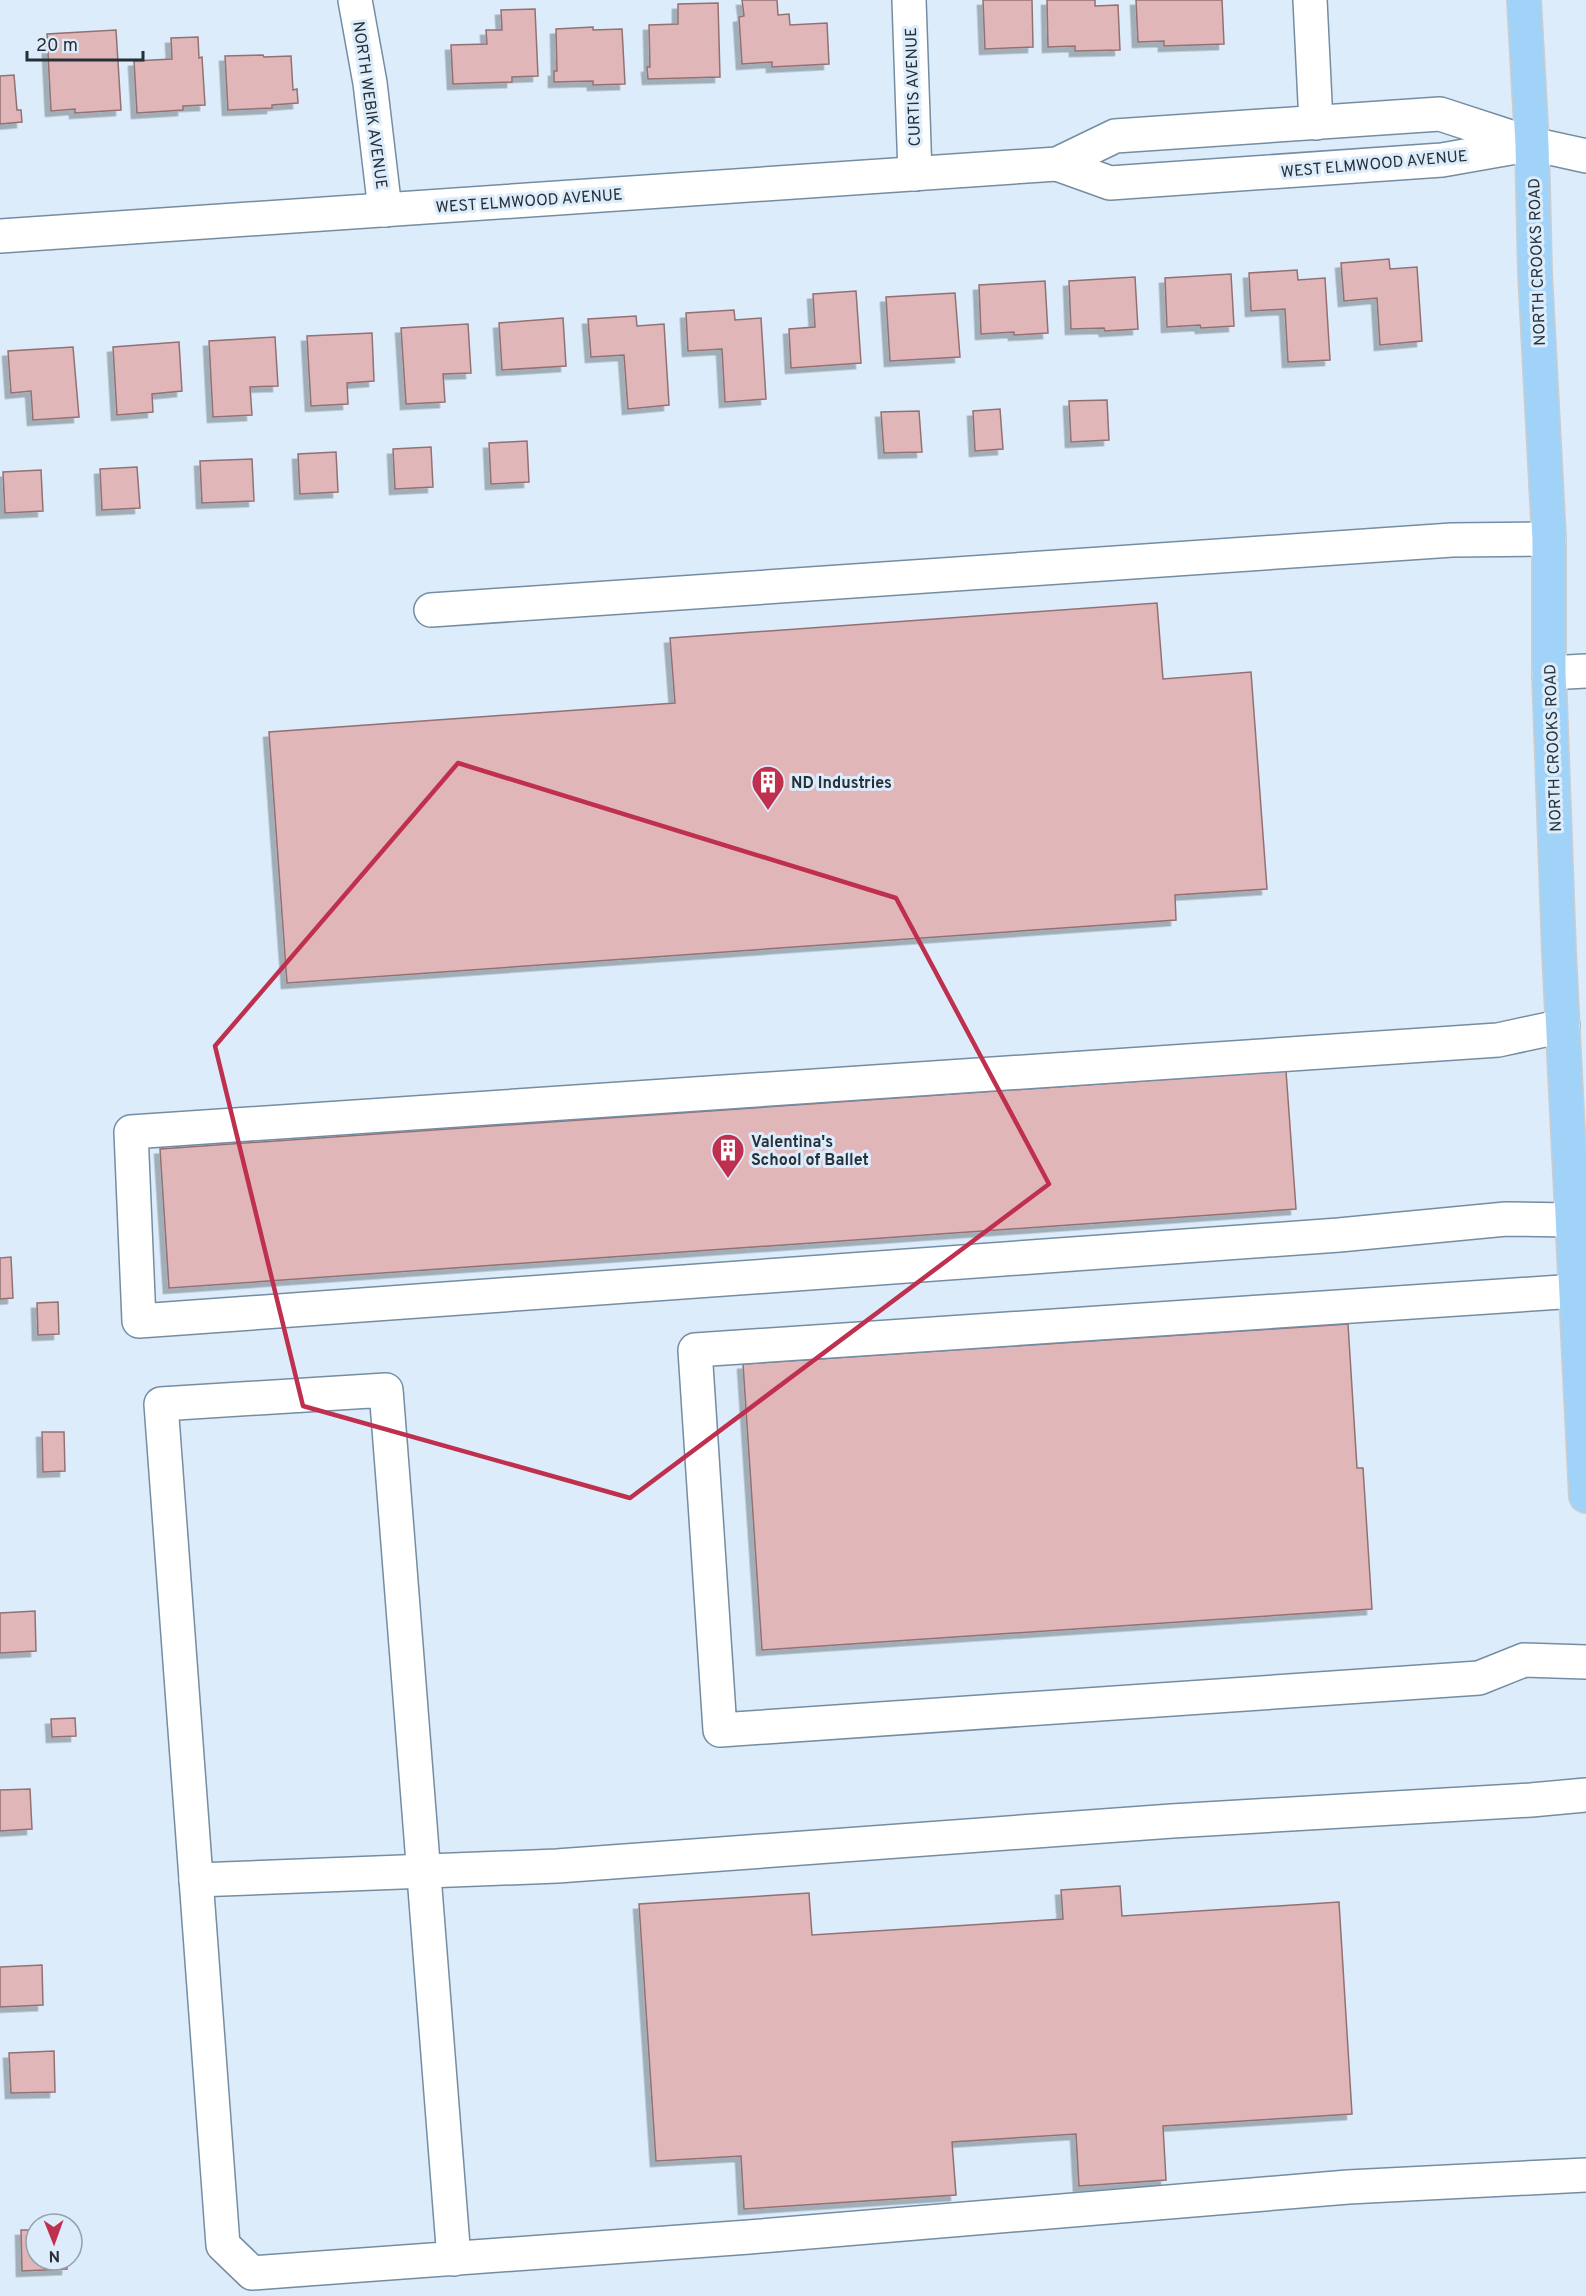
<svg xmlns="http://www.w3.org/2000/svg" width="1586" height="2296" viewBox="0 0 1586 2296" font-family="Overpass,sans-serif">
  <style>
    .building { fill: #e1b6b9; stroke: #937173; stroke-width: 1.5; filter: url(#shadow) }
    .lines { fill: none; stroke-linecap: round; stroke-linejoin: round }
    .minor-casing { stroke: #748da2; stroke-width: 36 }
    .major-casing { stroke: #cbcdcf; stroke-width: 36 }
    .minor { stroke: #fff; stroke-width: 33 }
    .major { stroke: #a1d2f8; stroke-width: 33 }
    .marked { fill: none; stroke: #bf2f4e; stroke-width: 4.5; stroke-linejoin: round }
    .labels { text-anchor: middle; stroke-width: 6; stroke-linejoin: round; paint-order: stroke }
    .street-label { font-size: 16px; fill: #263039; stroke: #dcecfa }
    .poi-label { font-size: 16px; font-weight: bold; fill: #263039; stroke: #dcecfa; text-anchor: start }
  </style>
  <defs>
    <filter id="shadow"><feDropShadow dx="-5.5" dy="5.5" stdDeviation="0" flood-color="#0004"/></filter>
  </defs>
  <rect width="100%" height="100%" fill="#dcecfa"/>
  <g class="building">
    <path d="M742,0H777L778,15L789,14L790,25L827,23L829,64L772,67V62L742,64L739,17L744,16Z"/>
    <path d="M983,0H1032L1033,47L985,49Z"/>
    <path d="M1047,0H1095V6L1118,5L1120,50L1075,51V46L1048,47Z"/>
    <path d="M1136,0H1222L1224,44L1164,46V41L1138,42Z"/>
    <path d="M718,3L720,77L648,79L647,67H650L649,25L678,24V4Z"/>
    <path d="M535,9L538,76L512,77V82L453,84L451,45L487,44L486,30H502L501,10Z"/>
    <path d="M593,27V30L622,29L625,84L593,85V81L554,82V71H557L556,29Z"/>
    <path d="M116,30L121,110L75,113V109L51,111L47,34Z"/>
    <path d="M198,37L199,58L202,57L205,105L183,106V110L137,113L134,61L172,59L171,38Z"/>
    <path d="M263,55L264,57L291,56L293,90L297,89L298,103L272,105V108L228,110L225,56Z"/>
    <path d="M14,75L17,110H21L22,122L0,124V76Z"/>
    <path d="M1389,259L1390,269L1417,267L1422,341L1380,345L1377,298L1344,301L1341,263Z"/>
    <path d="M1297,270L1298,280L1325,278L1330,360L1288,362L1285,309L1251,311L1249,273Z"/>
    <path d="M1231,274L1234,326L1201,328L1200,325L1167,327L1165,278Z"/>
    <path d="M1135,277L1138,329L1105,331L1104,328L1071,329L1069,281Z"/>
    <path d="M1045,281L1048,333L1014,335V332L981,334L979,285Z"/>
    <path d="M856,291L861,363L791,368L789,329L815,327L813,294Z"/>
    <path d="M955,293L960,357L890,361L886,297Z"/>
    <path d="M734,310L735,320L761,318L766,399L725,402L722,349L688,351L686,313Z"/>
    <path d="M636,316L637,326L664,324L669,405L628,409L624,355L591,357L588,319Z"/>
    <path d="M563,318L566,366L502,370L499,323Z"/>
    <path d="M468,324L471,373L443,374L445,402L406,404L401,328Z"/>
    <path d="M372,333L374,381L347,383L348,404L311,406L307,336Z"/>
    <path d="M275,337L278,386L250,387L252,415L213,417L209,341Z"/>
    <path d="M179,342L182,391L152,394L153,412L117,415L113,347Z"/>
    <path d="M73,347L79,417L33,420L31,391L11,393L8,351Z"/>
    <path d="M1107,400L1109,440L1071,442L1069,401Z"/>
    <path d="M1000,409L1003,449L975,451L973,411Z"/>
    <path d="M919,411L922,452L884,453L881,412Z"/>
    <path d="M527,441L529,482L491,484L489,443Z"/>
    <path d="M431,447L433,487L395,489L393,449Z"/>
    <path d="M336,452L338,492L300,494L298,454Z"/>
    <path d="M252,459L254,501L202,503L200,461Z"/>
    <path d="M137,467L140,508L102,510L100,469Z"/>
    <path d="M41,470L43,511L5,513L3,472Z"/>
    <path d="M1157,603L1163,679L1251,672L1267,889L1175,895L1176,920L287,983L269,732L675,703L670,638Z"/>
    <path d="M1286,1071L1296,1209L169,1288L160,1149Z"/>
    <path d="M11,1257L13,1298L0,1299V1258Z"/>
    <path d="M58,1302L59,1334L38,1335L37,1303Z"/>
    <path d="M1348,1324L1357,1468H1363L1372,1609L762,1650L743,1364Z"/>
    <path d="M42,1432H64L65,1471L43,1472Z"/>
    <path d="M35,1611L36,1651L0,1653V1613Z"/>
    <path d="M75,1718L76,1736L52,1737L51,1719Z"/>
    <path d="M30,1789L32,1829L0,1831V1790Z"/>
    <path d="M1120,1886L1122,1916L1339,1902L1352,2114L1163,2126L1166,2180L1079,2186L1076,2134L952,2142L956,2195L744,2209L741,2156L656,2161L639,1904L809,1893L812,1935L1063,1919L1061,1890Z"/>
    <path d="M42,1965L43,2005L0,2007V1967Z"/>
    <path d="M54,2051L55,2092L11,2093L9,2053Z"/>
    <path d="M21,2230H36V2260H67V2269L22,2271Z"/>
  </g>
  <g class="lines">
    <defs>
      <g id="minor">
        <path d="M355,0L370,83L385,210"/>
        <path d="M909,0L915,174"/>
        <path d="M1310,0L1316,123"/>
        <path d="M1057,164L1110,183L1442,160L1527,145"/>
        <path d="M0,236L1057,164L1115,136L1440,114L1532,144L1586,156"/>
        <path d="M431,610L1452,540L1549,539"/>
        <path d="M1549,673L1586,671"/>
        <path d="M1563,1026L1498,1040L131,1132L139,1321L1339,1235L1506,1219L1573,1220"/>
        <path d="M1576,1291L695,1350L720,1730L1479,1678L1524,1660L1586,1662"/>
        <path d="M196,1880L557,1866L1172,1821L1531,1800L1586,1795"/>
        <path d="M454,2259L386,1390L161,1404L223,2245L252,2273L749,2237L1348,2187L1586,2175"/>
      </g>
      <path id="major" d="M1524,0L1532,144L1535,273L1549,539V673L1559,952L1586,1496"/>
    </defs>
    <use href="#minor" class="minor-casing"/>
    <use href="#major" class="major-casing"/>
    <use href="#minor" class="minor"/>
    <use href="#major" class="major"/>
  </g>
  <path class="marked" d="M458,763L896,898L1049,1184L630,1498L303,1406L215,1046Z"/>
  <defs>
    <symbol id="building-pin" viewBox="-11 -11 22 30"><path d="M0 17L-7.5 6A9.5 9.5 0 1 1 7.5 6Z" fill="#bf2f4e" stroke="#dcecfa"/><path d="M-4-6H4V6H1V3H-1V6H-4ZM-2.5-4.3h1.7v1.8h-1.7ZM.8-4.3h1.7v1.8H.8ZM-2.5-1h1.7V.8h-1.7ZM.8-1h1.7V.8H.8Z" fill="#fff"/></symbol>
  </defs>
  <g fill-rule="evenodd">
    <use href="#building-pin" x="749" y="763" width="38" height="52"/>
    <use href="#building-pin" x="709" y="1131" width="38" height="52"/>
  </g>
  <g class="labels">
    <g class="street-label">
      <text transform="translate(912 87) rotate(-92)" y="6">CURTIS AVENUE</text>
      <text transform="translate(371 105) rotate(82)" y="6">NORTH WEBIK AVENUE</text>
      <text transform="translate(1374 163) rotate(-5)" y="6">WEST ELMWOOD AVENUE</text>
      <text transform="translate(529 200) rotate(-4)" y="6">WEST ELMWOOD AVENUE</text>
      <text transform="translate(1536 262) rotate(-92)" y="6">NORTH CROOKS ROAD</text>
      <text transform="translate(1552 748) rotate(-92)" y="6">NORTH CROOKS ROAD</text>
    </g>
    <g class="poi-label">
      <text x="791" y="788">ND Industries</text>
      <text x="751" y="1147">Valentina's<tspan x="751" dy="18">School of Ballet</tspan></text>
    </g>
  </g>
  <g transform="translate(54 2242) rotate(179)"><circle r="28" fill="#dcecfa" stroke="#93a1ad" stroke-width="1.5"/>
  <path d="M0-4.5L10 22L0 15L-10 22Z" fill="#bf2f4e"/>
  <text y="-9" font-size="16" font-weight="bold" text-anchor="middle" fill="#263039">N</text>
  </g>
  <path d="M27 51v9h116v-9" fill="none" stroke="#263039" stroke-width="3"/>
  <text x="36" y="51" font-size="18" fill="#263039" stroke="#dcecfa" stroke-width="4.5" paint-order="stroke">20 m</text>
</svg>
